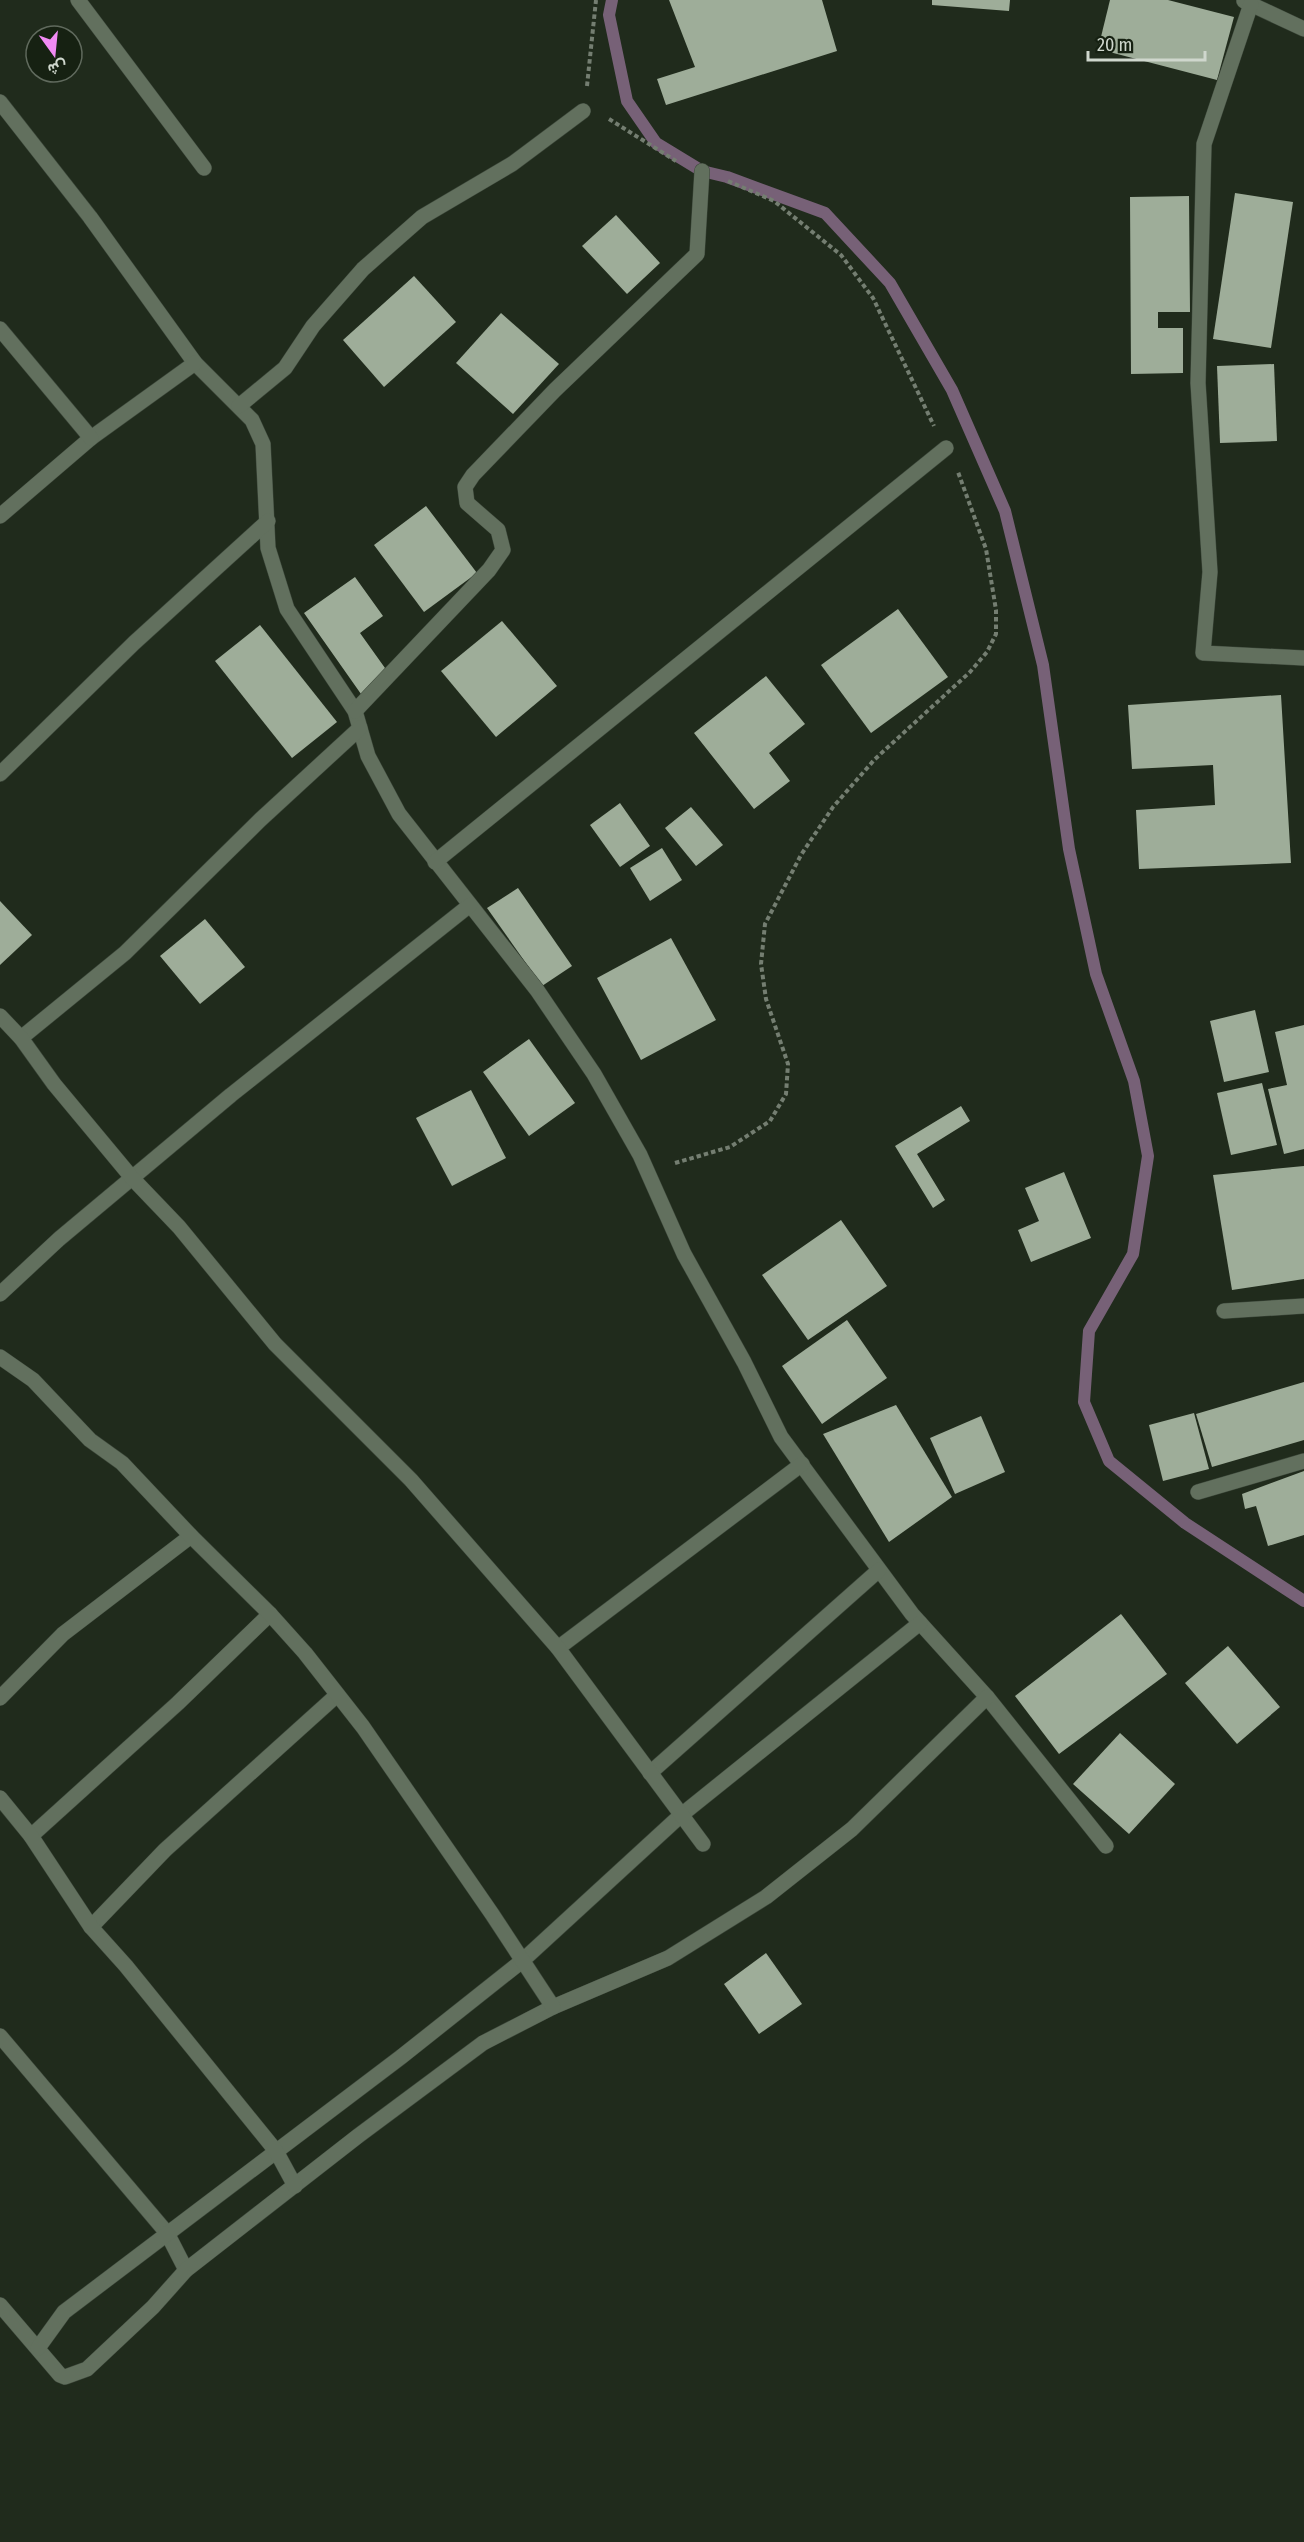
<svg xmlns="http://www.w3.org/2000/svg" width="1304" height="2542" viewBox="0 0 1304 2542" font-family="'Fira Sans Condensed',Vazirmatn,sans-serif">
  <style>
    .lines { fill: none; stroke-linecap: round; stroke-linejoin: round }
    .stream { stroke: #776177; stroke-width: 12 }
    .building { fill: #9ead99 }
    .service-casing { stroke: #3c473a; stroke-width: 16 }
    .minor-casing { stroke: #3c473a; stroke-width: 16 }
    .path { stroke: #747e71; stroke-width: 4; stroke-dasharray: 4.5 3; stroke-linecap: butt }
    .service { stroke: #62705e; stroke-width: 15 }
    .minor { stroke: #62705e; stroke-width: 15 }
  </style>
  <rect width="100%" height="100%" fill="#202b1c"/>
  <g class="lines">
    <path class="stream" d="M612,0L609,15L627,101L656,143L702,171L727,177L825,213L890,283L952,390L1005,511L1043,665L1069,849L1096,974L1134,1081L1148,1156L1133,1254L1089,1331L1084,1402L1109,1461L1185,1523L1304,1601"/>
  </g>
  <g class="building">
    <path d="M669,0H822L837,51L666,105L657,79L695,67Z"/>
    <path d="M932,0H1010L1009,11L932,5Z"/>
    <path d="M1110,0H1168L1234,17L1217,80L1098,49Z"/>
    <path d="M1235,193L1293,202L1271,348L1213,339Z"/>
    <path d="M1189,196L1190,312H1158V328H1183V373L1131,374L1130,197Z"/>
    <path d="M616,215L660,263L627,294L582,246Z"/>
    <path d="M414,276L456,322L384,387L343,340Z"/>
    <path d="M501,313L559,364L513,414L456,363Z"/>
    <path d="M1274,364L1277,441L1220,443L1217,366Z"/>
    <path d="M426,506L477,573L424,612L374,545Z"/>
    <path d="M355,577L383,616L360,633L390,675L361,694L304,613Z"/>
    <path d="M898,609L948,677L871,733L821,665Z"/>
    <path d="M502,621L557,686L496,737L441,671Z"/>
    <path d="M260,625L337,722L292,758L215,661Z"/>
    <path d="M766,676L805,724L769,753L790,781L754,809L694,733Z"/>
    <path d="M1281,695L1291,863L1139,869L1136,810L1215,805L1213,765L1132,769L1128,705Z"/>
    <path d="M620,803L650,846L620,867L590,825Z"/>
    <path d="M691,807L723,845L696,866L665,828Z"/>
    <path d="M662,848L682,880L650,901L630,868Z"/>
    <path d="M518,888L572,966L542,986L487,908Z"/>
    <path d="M0,901L32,935L0,965Z"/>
    <path d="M205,919L245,967L200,1004L160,956Z"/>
    <path d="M671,938L716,1020L641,1060L597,978Z"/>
    <path d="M1255,1010L1269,1072L1224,1082L1210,1021Z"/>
    <path d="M1304,1025V1149L1284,1154L1268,1089L1287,1085L1275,1032Z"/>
    <path d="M529,1039L575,1103L529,1136L483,1072Z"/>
    <path d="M1262,1083L1277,1145L1231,1155L1217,1093Z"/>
    <path d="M471,1090L506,1158L452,1186L416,1118Z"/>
    <path d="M961,1106L970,1121L917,1154L945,1200L933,1208L895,1146Z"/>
    <path d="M1304,1166V1279L1232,1290L1213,1175Z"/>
    <path d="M1064,1172L1091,1238L1031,1262L1018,1230L1039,1221L1025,1188Z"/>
    <path d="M841,1220L887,1286L808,1340L762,1275Z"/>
    <path d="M847,1320L887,1378L822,1424L782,1366Z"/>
    <path d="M1304,1382V1440L1212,1467L1196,1414Z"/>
    <path d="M896,1405L952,1497L889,1542L823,1434Z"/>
    <path d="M1194,1413L1209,1469L1163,1481L1149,1425Z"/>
    <path d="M981,1416L1005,1472L955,1494L930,1438Z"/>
    <path d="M1304,1471V1535L1268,1546L1256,1506L1245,1509L1242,1494Z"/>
    <path d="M1121,1614L1167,1674L1059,1754L1015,1696Z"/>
    <path d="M1228,1646L1280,1707L1237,1744L1185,1683Z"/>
    <path d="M1120,1733L1175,1784L1129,1834L1073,1784Z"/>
    <path d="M766,1953L802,2004L759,2034L724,1984Z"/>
  </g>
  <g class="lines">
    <defs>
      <g id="service">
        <path d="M78,0L204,168"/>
        <path d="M0,102L90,217L195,363L252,420L263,444L268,548L287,609L355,711L368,756L399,814L537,990L594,1074L640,1155L684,1254L744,1362L781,1437L912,1614L987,1697L1106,1846"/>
        <path d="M239,406L285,368L313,326L363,269L422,217L512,164L583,111"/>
        <path d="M0,516L91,438L195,363"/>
        <path d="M355,711L489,570L503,550L498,530L467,503L465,487L473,475L555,390L697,254L702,171"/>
        <path d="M0,774L134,643L268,521"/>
        <path d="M435,862L946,448"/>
        <path d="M21,1038L125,953L260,820L360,728"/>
        <path d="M0,1294L59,1239L231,1095L470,905"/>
        <path d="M558,1648L802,1464"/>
        <path d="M0,1698L63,1634L191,1536"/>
        <path d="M650,1773L879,1570"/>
        <path d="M31,1836L178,1703L270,1614"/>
        <path d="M91,1927L165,1850L337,1695"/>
        <path d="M0,2036L167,2233L186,2270"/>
        <path d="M0,2305L60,2375L65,2377L87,2369L153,2307L186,2270L358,2136L483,2043L553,2007L668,1958L766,1897L852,1829L987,1697"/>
        <path d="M38,2348L64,2312L401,2057L522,1961L680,1816L920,1623"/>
      </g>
      <g id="minor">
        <path d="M1244,1L1304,29"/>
        <path d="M1251,4L1204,144L1198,383L1210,572L1203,653L1304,658"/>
        <path d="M0,329L91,438"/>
        <path d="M0,1016L21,1038L54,1084L133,1179L179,1227L275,1344L411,1480L558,1648L703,1844"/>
        <path d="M1224,1311L1304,1306"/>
        <path d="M0,1357L33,1380L90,1440L122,1463L191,1536L270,1614L305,1653L363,1727L492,1914L553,2007"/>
        <path d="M1198,1492L1304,1461"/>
        <path d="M0,1798L31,1836L91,1927L126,1966L276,2151L295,2186"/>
      </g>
    </defs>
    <use href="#service" class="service-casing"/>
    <use href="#minor" class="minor-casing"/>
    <g class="path">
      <path d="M587,86L596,0"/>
      <path d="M609,119L676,161"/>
      <path d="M728,181L774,201L841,255L873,298L934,426"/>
      <path d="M675,1163L730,1147L770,1121L786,1094L788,1064L766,999L761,964L765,924L801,855L833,807L875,759L970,672L987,652L996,634V610L986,549L958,472"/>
    </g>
    <use href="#service" class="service"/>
    <use href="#minor" class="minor"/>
  </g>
  <g transform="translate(54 54) rotate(165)"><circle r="28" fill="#162112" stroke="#606a5d" stroke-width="1.5"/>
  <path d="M0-4.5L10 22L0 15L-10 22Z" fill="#f18af4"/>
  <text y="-9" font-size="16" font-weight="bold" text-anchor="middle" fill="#cfd7cd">ش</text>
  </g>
  <path d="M1088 51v9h117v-9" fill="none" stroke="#cfd7cd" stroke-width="3"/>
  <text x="1097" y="51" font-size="18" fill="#cfd7cd" stroke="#162112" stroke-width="4.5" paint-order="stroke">20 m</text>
</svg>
